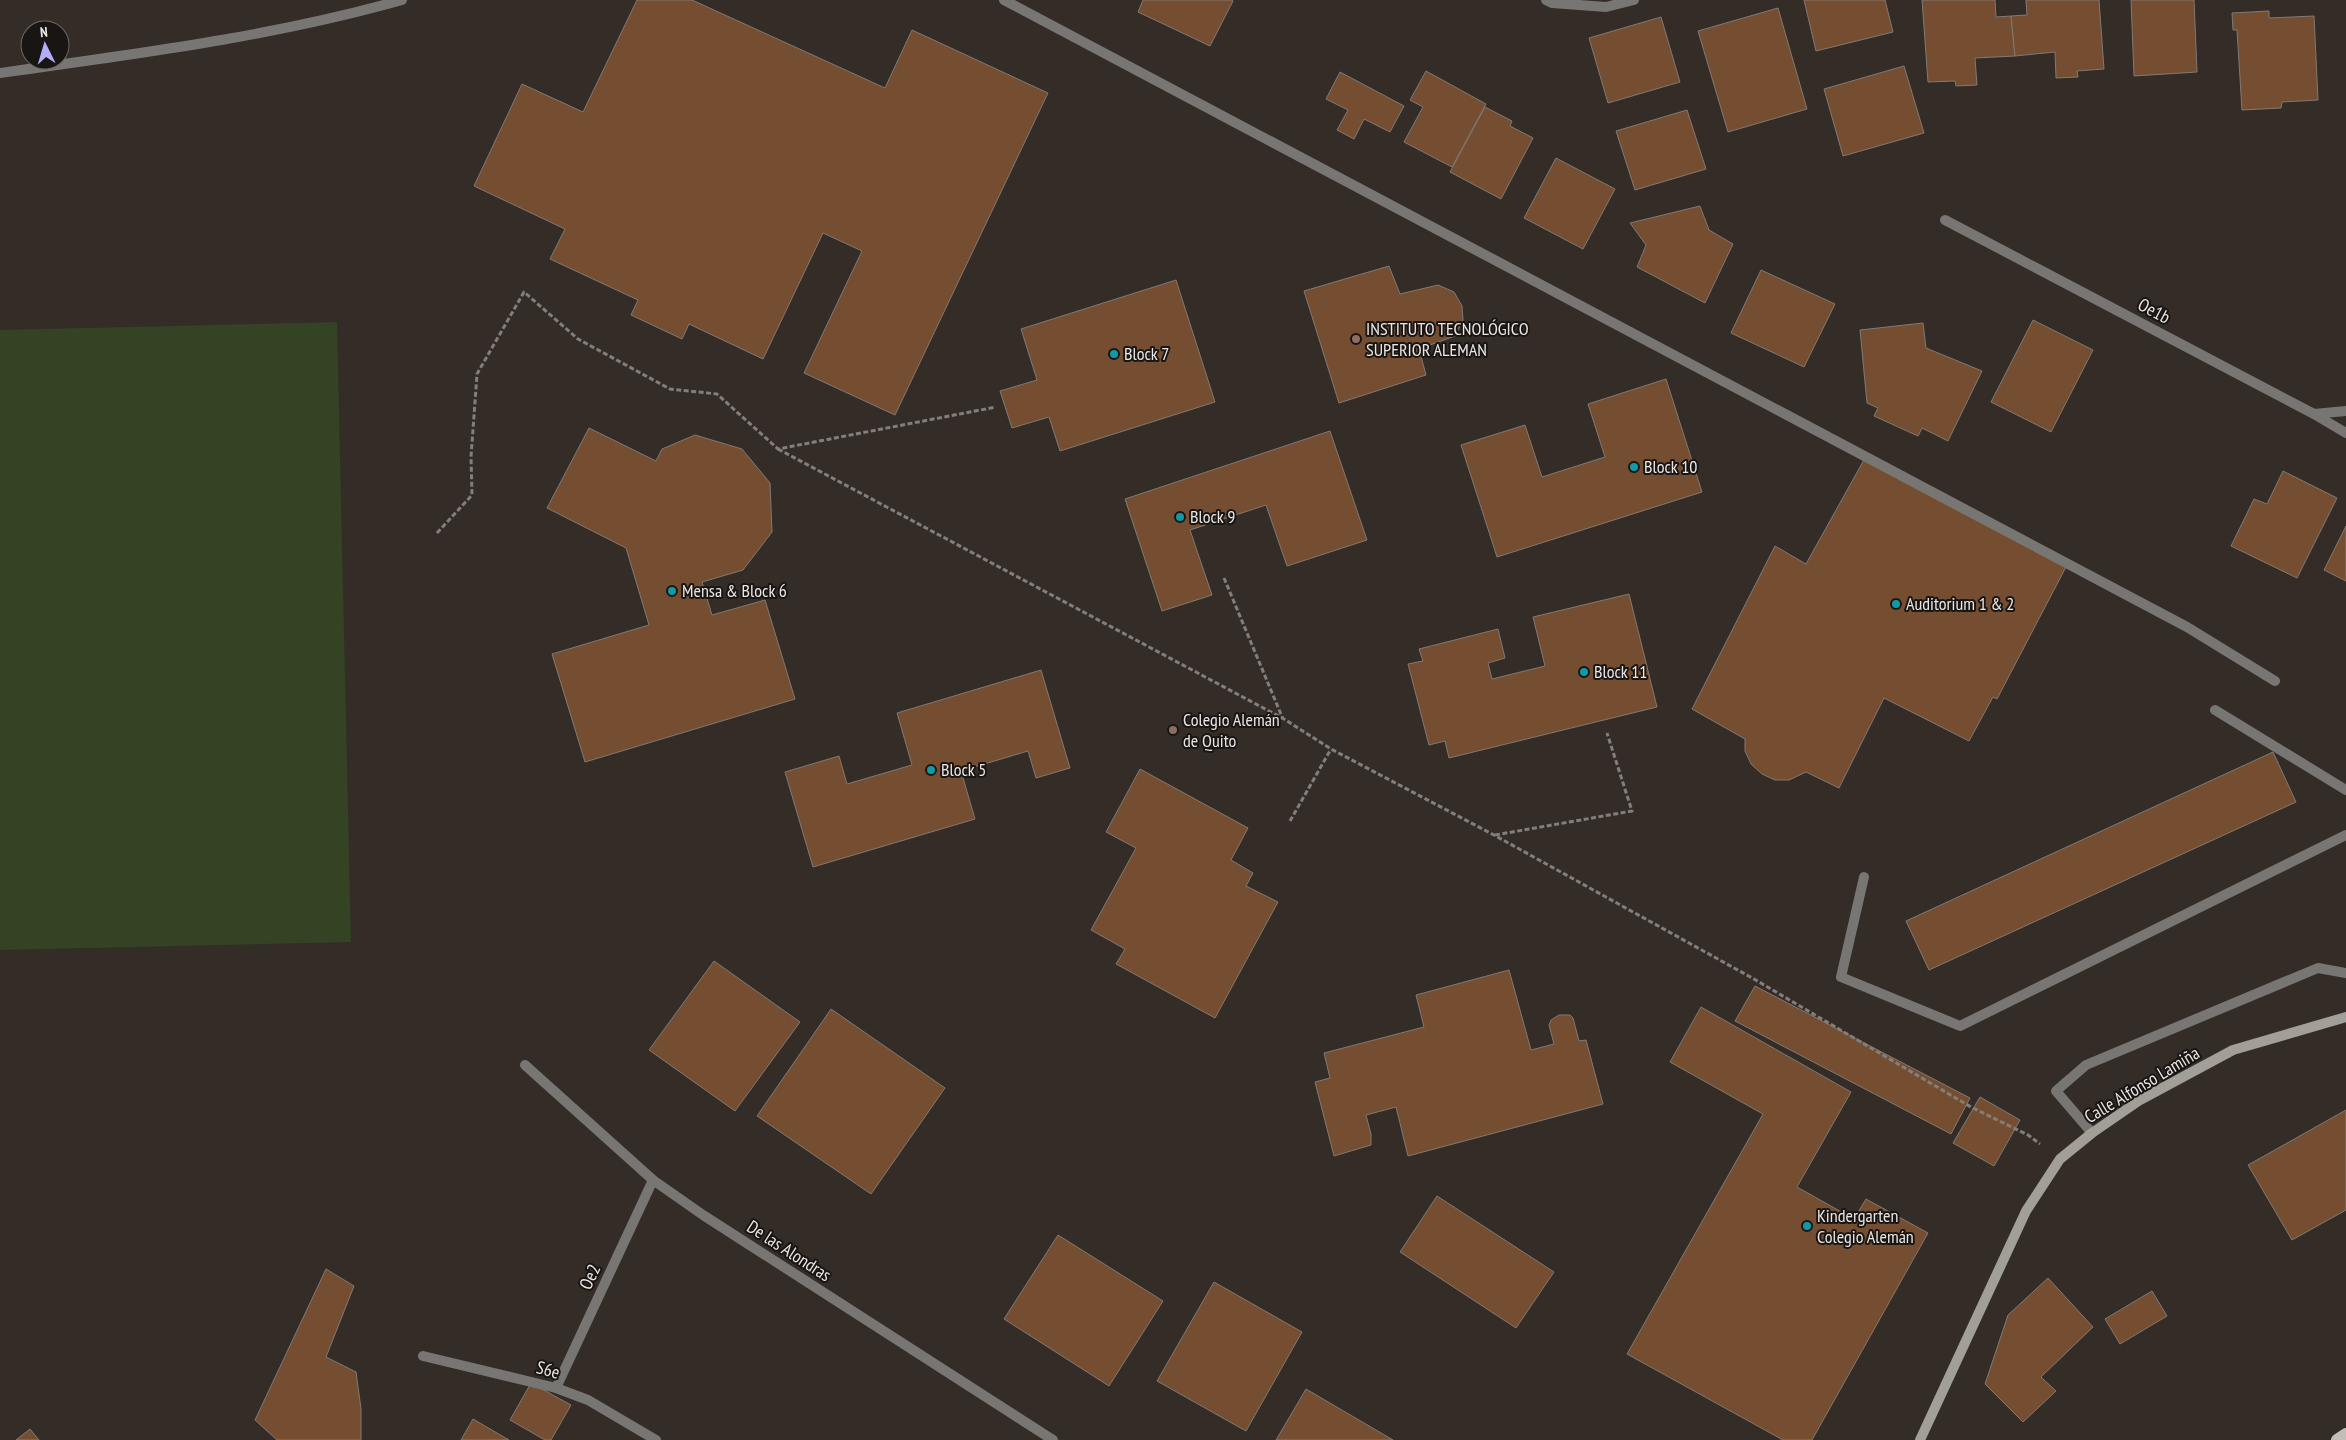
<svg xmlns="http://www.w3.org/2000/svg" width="2346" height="1440" viewBox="0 0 2346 1440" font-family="'PT Sans Narrow',sans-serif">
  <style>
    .green { fill: #334323 }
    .building { fill: #754e31; stroke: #827974 }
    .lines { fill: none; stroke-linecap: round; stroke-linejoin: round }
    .path { stroke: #847e7a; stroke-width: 3; stroke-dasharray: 5 2.5; stroke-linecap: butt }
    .lane { stroke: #787672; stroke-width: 10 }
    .secondary { stroke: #a29f99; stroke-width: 10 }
    .primary { stroke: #c3bfb7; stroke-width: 12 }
    .education-dot { fill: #8d6e63; stroke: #181513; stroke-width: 2 }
    .culture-dot { fill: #0f9aa8; stroke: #181513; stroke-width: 2 }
    .labels { text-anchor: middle; stroke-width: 4; stroke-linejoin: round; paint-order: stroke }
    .street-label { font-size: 18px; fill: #ebe6e3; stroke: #181513 }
    .poi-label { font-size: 18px; fill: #ebe6e3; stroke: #181513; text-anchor: start }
  </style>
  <rect width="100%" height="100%" fill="#332c27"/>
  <path class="green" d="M337,322L351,942L0,950V330Z"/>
  <g class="building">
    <path d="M637,0H692L885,88L912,30L1048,93L895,415L804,373L862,251L823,233L763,359L689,324L682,339L631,315L638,300L550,259L565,229L474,186L522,84L583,112Z"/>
    <path d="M1143,0H1232L1233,1L1210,46L1138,12Z"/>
    <path d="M1804,0H1885L1893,32L1816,51Z"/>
    <path d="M1922,0H1995L1996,17L2011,16L2015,56L1975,58L1977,85L1956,86L1955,81L1928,82Z"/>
    <path d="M2026,0H2099L2104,69L2077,71L2078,77L2056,78L2055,52L2015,56L2011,16L2027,15Z"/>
    <path d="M2131,0H2194L2197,72L2134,76Z"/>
    <path d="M1778,8L1807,109L1728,132L1698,31Z"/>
    <path d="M2269,11V18L2314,16L2318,100L2282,102L2281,108L2242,110L2237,30H2233L2232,13Z"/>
    <path d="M1661,17L1680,82L1608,103L1589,38Z"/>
    <path d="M1904,66L1924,133L1843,156L1824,89Z"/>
    <path d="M1426,71L1486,104L1452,167L1404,142L1423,107L1410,100Z"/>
    <path d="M1340,72L1404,106L1390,132L1364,119L1354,139L1337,130L1348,110L1326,99Z"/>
    <path d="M1485,107L1512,121L1510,126L1533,138L1501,199L1450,172Z"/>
    <path d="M1687,110L1706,169L1635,190L1616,131Z"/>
    <path d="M1556,158L1615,189L1583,249L1524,218Z"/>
    <path d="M1700,206L1709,230L1733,244L1705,303L1637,267L1646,245L1630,223Z"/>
    <path d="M1389,266L1400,294L1438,285L1454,292L1462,306L1463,320L1455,336L1419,349L1426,375L1339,403L1304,291Z"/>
    <path d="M1761,270L1835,304L1804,367L1731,333Z"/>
    <path d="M1176,280L1215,402L1060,451L1049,417L1012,428L1000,391L1037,380L1021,329Z"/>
    <path d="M2033,320L2093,350L2051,432L1991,402Z"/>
    <path d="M1923,323L1926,348L1982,371L1948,441L1922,428L1918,436L1874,416L1878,408L1867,403L1860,330Z"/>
    <path d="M1666,379L1702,492L1497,557L1461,445L1525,425L1542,477L1605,457L1588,404Z"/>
    <path d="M589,428L656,461L662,449L695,435L742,449L770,483L772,532L743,570L702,582L712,615L765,600L795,699L585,762L552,654L649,625L626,548L547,508Z"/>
    <path d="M1330,431L1367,540L1287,566L1266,505L1190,530L1212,595L1162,611L1125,499Z"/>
    <path d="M1865,458L2067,565L1997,699L1993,697L1969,741L1884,698L1839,788L1806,772L1789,780H1775L1762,774L1751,764L1745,751V739L1692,709L1775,546L1806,564Z"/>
    <path d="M2283,471L2337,498L2297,578L2231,546L2254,499L2267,504Z"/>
    <path d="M2346,526V581L2324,570Z"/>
    <path d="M1629,594L1657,707L1449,758L1445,741L1429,745L1408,664L1423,661L1419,649L1498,629L1505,658L1488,663L1492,679L1545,666L1533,617Z"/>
    <path d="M1041,670L1070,768L1036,778L1028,751L961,771L975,819L813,867L785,772L839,756L847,784L912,765L897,713Z"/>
    <path d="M2273,752L2296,802L1929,970L1906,921Z"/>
    <path d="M1140,769L1248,828L1231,860L1253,873L1246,886L1278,902L1215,1018L1116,964L1125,949L1091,930L1136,848L1106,832Z"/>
    <path d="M714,961L800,1022L735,1111L649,1050Z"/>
    <path d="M1509,970L1531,1050L1554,1044L1549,1025L1551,1020L1559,1015H1570L1573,1018L1579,1041L1586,1040L1603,1104L1408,1156L1396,1107L1366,1115L1371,1134V1145L1334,1156L1315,1082L1330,1078L1324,1053L1424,1027L1416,995Z"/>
    <path d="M1755,986L1970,1098L1951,1134L1735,1021Z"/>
    <path d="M1701,1007L1851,1092L1797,1187L1854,1219L1866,1199L1928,1233L1812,1440H1783L1627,1354L1763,1114L1670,1062Z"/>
    <path d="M831,1009L945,1088L871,1194L757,1116Z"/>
    <path d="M1980,1097L2020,1120L1994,1166L1953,1143Z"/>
    <path d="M2346,1110V1210L2292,1240L2248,1165Z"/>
    <path d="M1437,1196L1554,1272L1516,1328L1400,1252Z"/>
    <path d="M1058,1235L1163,1301L1109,1386L1004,1319Z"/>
    <path d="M326,1269L354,1286L326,1357L356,1372L361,1409V1440H277L255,1420Z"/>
    <path d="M2048,1278L2093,1327L2041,1377L2056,1391L2023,1422L1985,1384L2008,1315Z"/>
    <path d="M1214,1282L1302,1332L1246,1431L1157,1381Z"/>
    <path d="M2152,1291L2167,1316L2120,1344L2105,1319Z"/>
    <path d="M531,1383L571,1405L551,1440H545L510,1420Z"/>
    <path d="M1306,1389L1393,1440H1276Z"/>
    <path d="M473,1419L509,1440H461Z"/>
    <path d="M30,1429L39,1440H16Z"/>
  </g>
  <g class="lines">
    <g class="path">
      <path d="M778,449L1284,719L1331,749L1494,835L1754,979L1971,1107L2028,1135L2040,1144"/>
      <path d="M437,533L472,495L471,457L477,374L524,292L578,339L670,389L717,394L778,449L996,407"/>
      <path d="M1224,578L1283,719"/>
      <path d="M1290,821L1331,749"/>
      <path d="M1495,835L1632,811L1607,733"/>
    </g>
    <g class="lane">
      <path d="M1004,0L2187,627L2275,681"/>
      <path d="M1546,0L1552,3L1606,7L1634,0"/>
      <path d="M0,73C135,54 271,37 402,0"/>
      <path d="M1945,220L2314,414L2346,433"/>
      <path d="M2314,414L2346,411"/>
      <path d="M2215,710L2346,790"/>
      <path d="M1864,877L1841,977L1960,1026L2346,835"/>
      <path d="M525,1065L653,1180L703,1215L1053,1440"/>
      <path d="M2092,1133L2056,1091L2086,1065L2318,968L2346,973"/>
      <path d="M423,1356L556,1388L588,1400L656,1440"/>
      <path d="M556,1388L653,1180"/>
    </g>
    <path class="secondary" d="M1920,1440L2026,1211L2060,1159L2092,1133L2140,1100L2233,1050L2346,1017"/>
    <path class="primary" d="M2337,1440L2346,1434"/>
  </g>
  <g class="education-dot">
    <circle cx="1356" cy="339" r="5"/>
    <circle cx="1173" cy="730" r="5"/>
  </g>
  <g class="culture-dot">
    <circle cx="1114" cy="354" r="5"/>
    <circle cx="1634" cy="467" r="5"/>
    <circle cx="1180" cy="517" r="5"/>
    <circle cx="672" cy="591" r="5"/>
    <circle cx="1896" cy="604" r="5"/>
    <circle cx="1584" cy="672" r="5"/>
    <circle cx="931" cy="770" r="5"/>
    <circle cx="1807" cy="1226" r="5"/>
  </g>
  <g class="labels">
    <g class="street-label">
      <text transform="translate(2154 311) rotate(28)" y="6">Oe1b</text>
      <text transform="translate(2142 1085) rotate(-31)" y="6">Calle Alfonso Lamiña</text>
      <text transform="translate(789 1251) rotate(33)" y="6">De las Alondras</text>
      <text transform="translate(590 1277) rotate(-65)" y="6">Oe2</text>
      <text transform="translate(548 1370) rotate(15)" y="6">S6e</text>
    </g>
    <g class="poi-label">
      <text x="1366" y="335">INSTITUTO TECNOLÓGICO<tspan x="1366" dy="21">SUPERIOR ALEMAN</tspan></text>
      <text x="1124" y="360">Block 7</text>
      <text x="1644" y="473">Block 10</text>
      <text x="1190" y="523">Block 9</text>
      <text x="682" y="597">Mensa &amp; Block 6</text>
      <text x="1906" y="610">Auditorium 1 &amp; 2</text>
      <text x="1594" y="678">Block 11</text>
      <text x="1183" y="726">Colegio Alemán<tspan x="1183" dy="21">de Quito</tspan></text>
      <text x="941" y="776">Block 5</text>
      <text x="1817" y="1222">Kindergarten<tspan x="1817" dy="21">Colegio Alemán</tspan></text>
    </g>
  </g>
  <g transform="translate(45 45) rotate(355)"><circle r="24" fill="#181513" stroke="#6c6966"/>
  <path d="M0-4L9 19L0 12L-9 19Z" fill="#b3adf9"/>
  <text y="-8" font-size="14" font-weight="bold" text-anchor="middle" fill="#ebe6e3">N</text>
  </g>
</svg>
